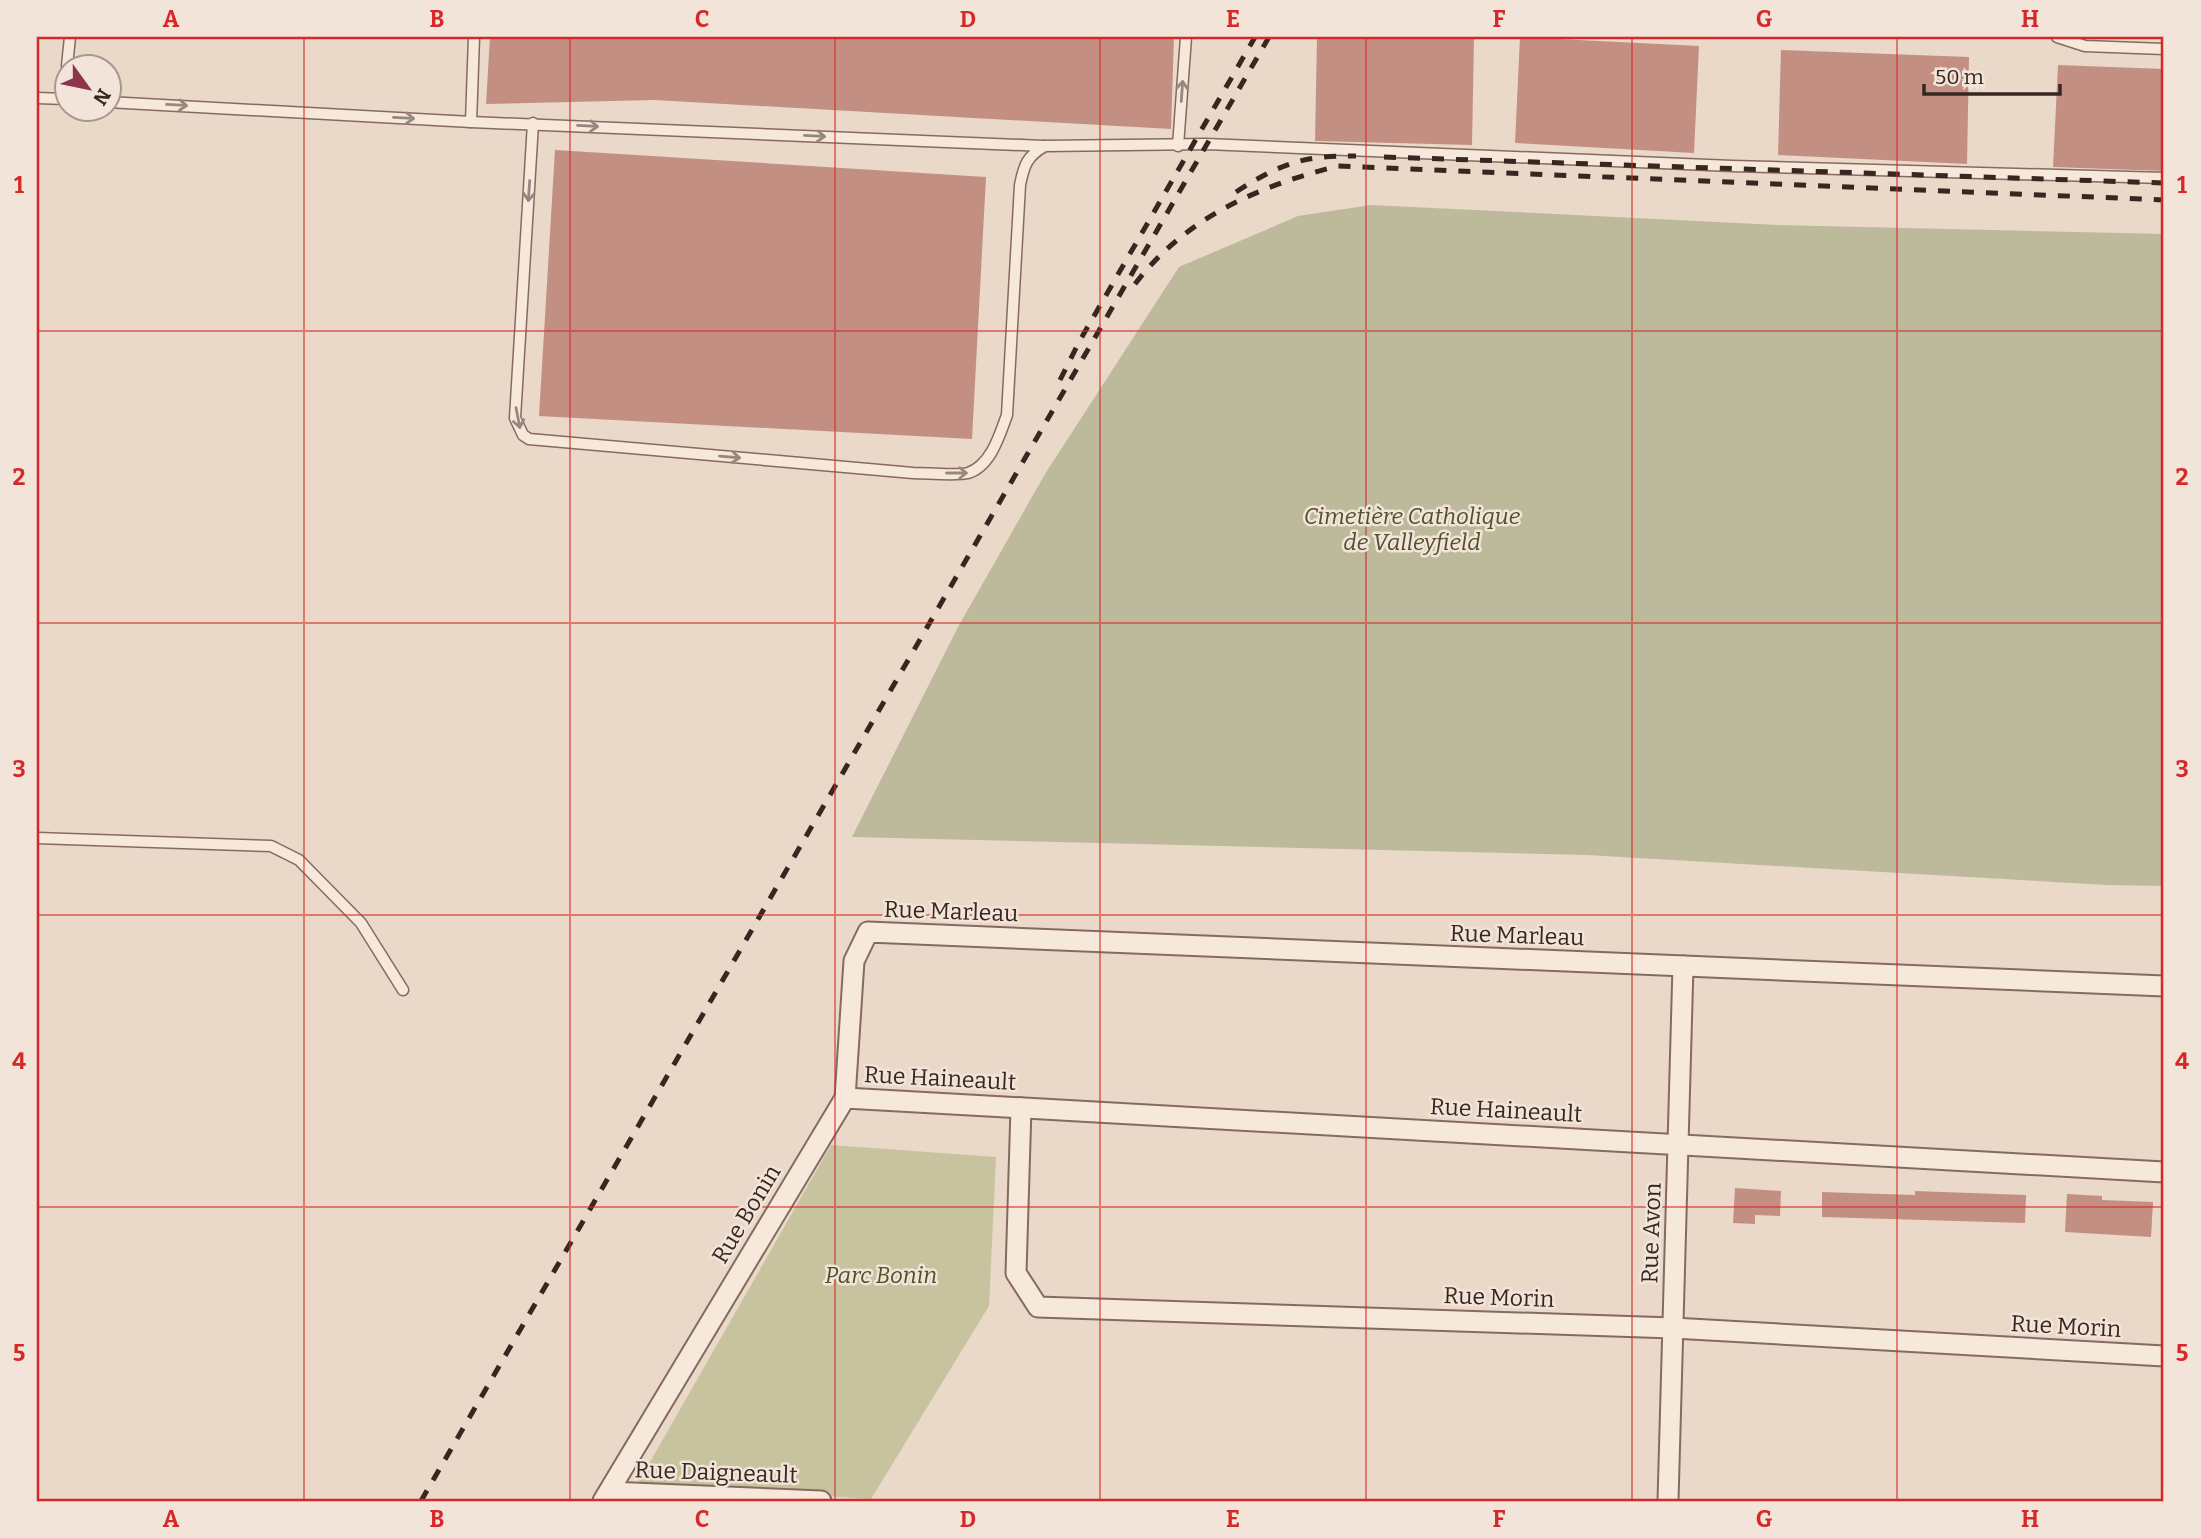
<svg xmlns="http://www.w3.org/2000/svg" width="2201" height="1538" viewBox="0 0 2201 1538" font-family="Bitter,serif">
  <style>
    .green { fill: #c7c39e }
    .cemetery { fill: #bdba9c }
    .building { fill: #c48f83 }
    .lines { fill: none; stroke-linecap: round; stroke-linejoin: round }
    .lane-casing { stroke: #856b5f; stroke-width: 13 }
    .street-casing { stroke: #856b5f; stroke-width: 23 }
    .lane { stroke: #f6e8db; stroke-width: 10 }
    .street { stroke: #f6e8db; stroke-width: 19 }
    .rail { stroke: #372721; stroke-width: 5; stroke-dasharray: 12 12; stroke-linecap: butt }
    .oneway { stroke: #96887e }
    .grid { fill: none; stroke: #d62828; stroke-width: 2; stroke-opacity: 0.55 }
    .labels { text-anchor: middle; stroke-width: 5; stroke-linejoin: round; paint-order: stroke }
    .park-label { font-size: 23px; font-style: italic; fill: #50512a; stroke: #f2e4d8 }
    .street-label { font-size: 23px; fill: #372721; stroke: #f2e4d8 }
    .neatline { fill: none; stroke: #d62828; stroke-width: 2.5 }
    .grid-label { font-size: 23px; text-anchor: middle; font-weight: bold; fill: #d62828 }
  </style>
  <rect width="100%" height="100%" fill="#ead8c9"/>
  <path class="green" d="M831,1145L996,1157L989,1306L871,1499L638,1483Z"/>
  <path class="cemetery" d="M1371,205L1778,225L2164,234V886L2106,885L1587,855L852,837L958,627L1045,474L1179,267L1298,216Z"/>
  <g class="building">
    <path d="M490,37H1174L1171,129L654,100L486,104Z"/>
    <path d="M1317,37H1474L1472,145L1315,141Z"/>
    <path d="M1520,37L1699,46L1694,153L1515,143Z"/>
    <path d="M1781,50L1969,57L1967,164L1778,155Z"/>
    <path d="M2058,65L2164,69V171L2053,167Z"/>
    <path d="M555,150L986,177L972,439L539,416Z"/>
    <path d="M1735,1188L1781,1191L1780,1216L1755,1215V1224L1733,1223Z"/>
    <path d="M1915,1191L2026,1195L2025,1223L1822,1217V1192L1915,1195Z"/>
    <path d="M2067,1194L2102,1196V1200L2153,1202L2151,1237L2065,1232Z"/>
  </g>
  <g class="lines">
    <defs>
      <g id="lane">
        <path d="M2057,37L2085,46L2164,49"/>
        <path d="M67,66L70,37"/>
        <path d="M37,98L66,99"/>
        <path d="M64,99L66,75"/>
        <path d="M108,102L471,122L1044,146"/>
        <path d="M471,122L474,37"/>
        <path d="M533,123L515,418L523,435L529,439L913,473C926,473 957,476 968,473C991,466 1000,434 1007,415L1020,185C1024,165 1027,156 1045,146L1206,144L1732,166L2164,178"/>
        <path d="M1178,146L1186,37"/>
        <path d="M37,838L271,846L299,860L361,923L403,990"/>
      </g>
      <g id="street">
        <path d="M845,1098L2164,1172"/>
        <path d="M1021,1108L1016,1273L1038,1307L1673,1328L2164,1356"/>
        <path d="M609,1492L821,1501"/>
        <path d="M603,1501L845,1098L854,961L868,932L2164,986"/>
        <path d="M1668,1501L1683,966"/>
      </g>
    </defs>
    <use href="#lane" class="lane-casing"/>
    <use href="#street" class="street-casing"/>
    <use href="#lane" class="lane"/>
    <use href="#street" class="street"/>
    <g class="rail">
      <path d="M1384,157L2164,183"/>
      <path d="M1236,192C1279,164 1304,155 1356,156"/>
      <path d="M1135,284C1186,217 1259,186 1338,166L2164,200"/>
      <path d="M1060,380L1079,342L1255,37"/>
      <path d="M421,1501L1269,37"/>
    </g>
  </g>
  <defs><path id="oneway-shaft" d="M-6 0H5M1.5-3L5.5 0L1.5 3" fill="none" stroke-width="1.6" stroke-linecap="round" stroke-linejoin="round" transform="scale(1.75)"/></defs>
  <g class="oneway">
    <use href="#oneway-shaft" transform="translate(1182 91) rotate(-86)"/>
    <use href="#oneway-shaft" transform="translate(177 105) rotate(3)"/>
    <use href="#oneway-shaft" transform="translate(404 118) rotate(3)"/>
    <use href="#oneway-shaft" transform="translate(588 126) rotate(3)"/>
    <use href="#oneway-shaft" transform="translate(815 136) rotate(3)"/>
    <use href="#oneway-shaft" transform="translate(529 191) rotate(94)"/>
    <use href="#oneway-shaft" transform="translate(518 418) rotate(79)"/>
    <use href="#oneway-shaft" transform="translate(730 457) rotate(5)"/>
    <use href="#oneway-shaft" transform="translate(957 473)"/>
  </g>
  <path class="grid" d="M304,37V1501M570,37V1501M835,37V1501M1100,37V1501M1366,37V1501M1632,37V1501M1897,37V1501M37,331H2164M37,623H2164M37,915H2164M37,1207H2164"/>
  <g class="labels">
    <g class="park-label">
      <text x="1412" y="524">Cimetière Catholique<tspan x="1412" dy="26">de Valleyfield</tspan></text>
      <text x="881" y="1283">Parc Bonin</text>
    </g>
    <g class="street-label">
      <text transform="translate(951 911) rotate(2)" y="8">Rue Marleau</text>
      <text transform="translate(1517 935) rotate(2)" y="8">Rue Marleau</text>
      <text transform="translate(940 1078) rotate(3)" y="8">Rue Haineault</text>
      <text transform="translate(1506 1110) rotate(3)" y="8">Rue Haineault</text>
      <text transform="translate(746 1214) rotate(-59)" y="8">Rue Bonin</text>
      <text transform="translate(1651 1233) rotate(-88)" y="8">Rue Avon</text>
      <text transform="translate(1499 1297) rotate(2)" y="8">Rue Morin</text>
      <text transform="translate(2066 1326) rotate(3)" y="8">Rue Morin</text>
      <text transform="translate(716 1472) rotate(2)" y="8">Rue Daigneault</text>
    </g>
  </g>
  <rect width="2201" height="1538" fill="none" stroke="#f2e4d8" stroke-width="77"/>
  <g transform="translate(88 88) rotate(123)"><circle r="33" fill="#f2e4d8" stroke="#a7988f" stroke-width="2"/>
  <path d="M0-5L12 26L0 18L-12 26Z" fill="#8d364b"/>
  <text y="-10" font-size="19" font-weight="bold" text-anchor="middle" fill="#372721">N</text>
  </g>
  <path d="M1924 84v10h136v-10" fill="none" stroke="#372721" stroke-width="3.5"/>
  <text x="1935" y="84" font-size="21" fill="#372721" stroke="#f2e4d8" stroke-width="5" paint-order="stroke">50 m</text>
  <rect x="38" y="38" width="2124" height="1462" class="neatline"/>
  <g class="grid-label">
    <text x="171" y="27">A</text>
    <text x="437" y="27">B</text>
    <text x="702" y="27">C</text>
    <text x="968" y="27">D</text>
    <text x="1233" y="27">E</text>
    <text x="1499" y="27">F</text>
    <text x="1764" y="27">G</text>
    <text x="2030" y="27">H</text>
    <text x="19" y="193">1</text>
    <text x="2182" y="193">1</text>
    <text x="19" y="485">2</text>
    <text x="2182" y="485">2</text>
    <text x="19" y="777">3</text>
    <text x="2182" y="777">3</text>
    <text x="19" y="1069">4</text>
    <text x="2182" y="1069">4</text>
    <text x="19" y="1361">5</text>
    <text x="2182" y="1361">5</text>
    <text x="171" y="1527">A</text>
    <text x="437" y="1527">B</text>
    <text x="702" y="1527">C</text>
    <text x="968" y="1527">D</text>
    <text x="1233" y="1527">E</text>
    <text x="1499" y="1527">F</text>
    <text x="1764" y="1527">G</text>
    <text x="2030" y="1527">H</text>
  </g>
</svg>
